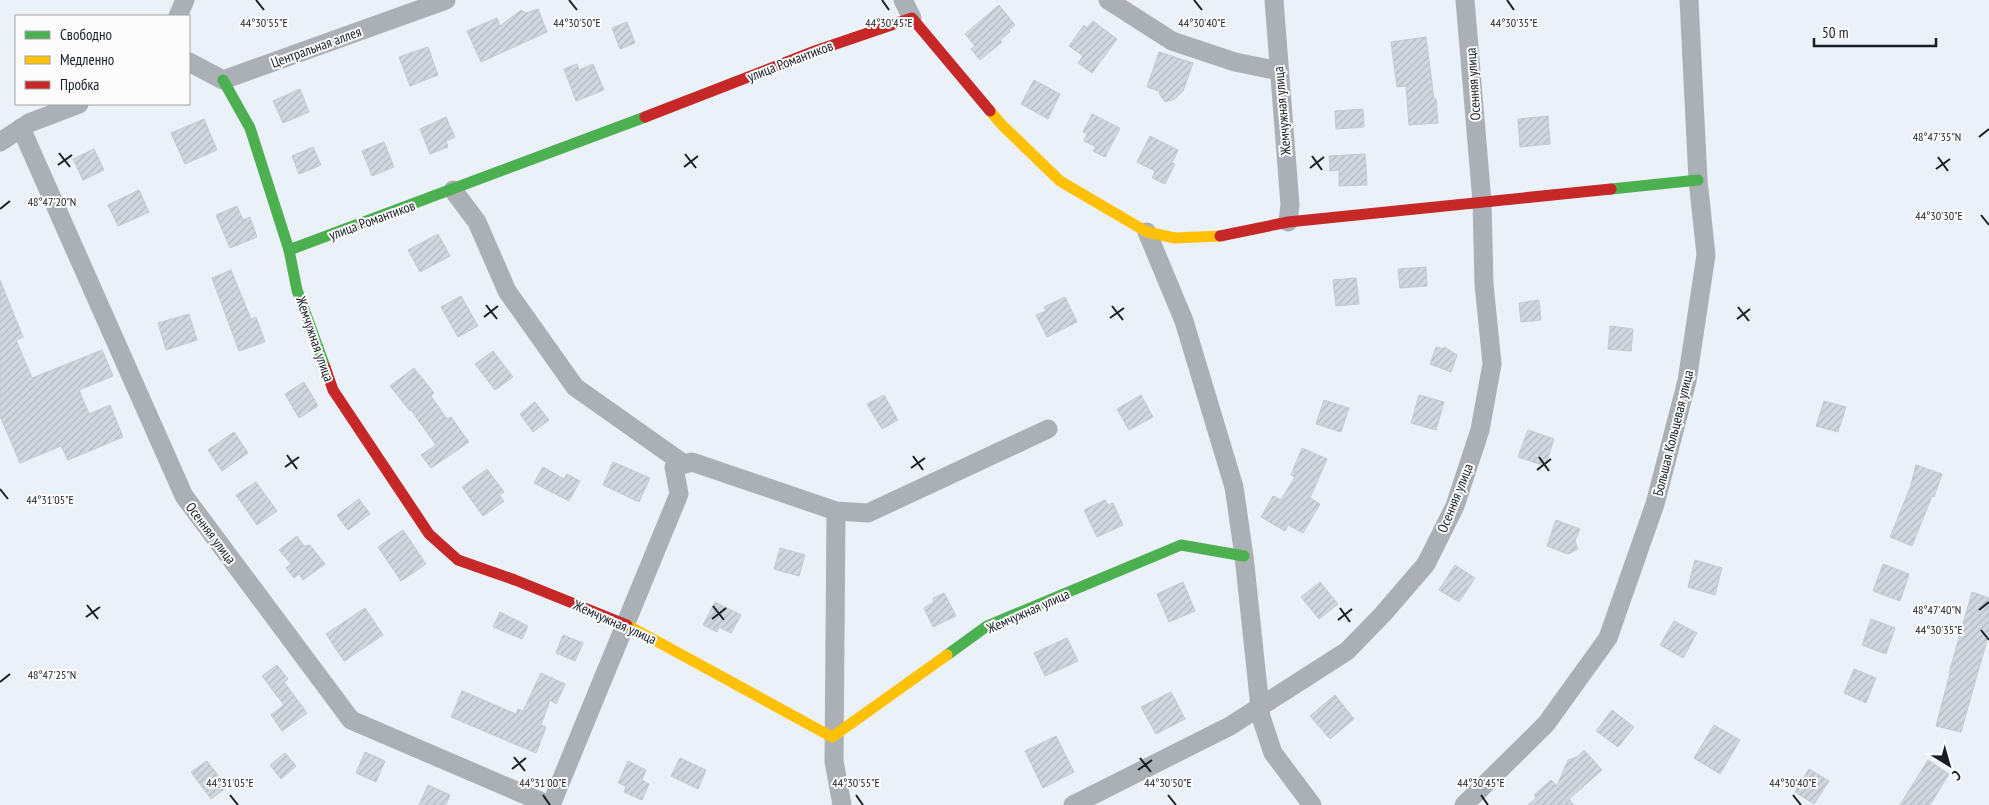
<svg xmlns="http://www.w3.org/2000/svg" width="1989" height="805" viewBox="0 0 1989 805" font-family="'PT Sans Narrow',sans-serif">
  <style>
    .building { fill: url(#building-hatch); stroke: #c3c9d0 }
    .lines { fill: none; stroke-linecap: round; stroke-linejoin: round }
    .street { stroke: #abb0b7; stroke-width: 19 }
    .fast { stroke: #4caf50; stroke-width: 11 }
    .slow { stroke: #ffc107; stroke-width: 11 }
    .jam { stroke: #c62828; stroke-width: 11 }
    .ticks { fill: none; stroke: #171e26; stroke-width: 2 }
    .labels { text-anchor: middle; stroke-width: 4; stroke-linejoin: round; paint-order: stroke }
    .street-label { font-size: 14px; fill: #171e26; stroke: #fcfcfc }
    .ticks-label { font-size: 12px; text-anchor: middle; fill: #171e26; stroke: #fcfcfc; stroke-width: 4; stroke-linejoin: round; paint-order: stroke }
  </style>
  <defs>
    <pattern id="building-hatch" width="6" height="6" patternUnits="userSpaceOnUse" patternTransform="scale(1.25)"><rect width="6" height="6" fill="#d1d7df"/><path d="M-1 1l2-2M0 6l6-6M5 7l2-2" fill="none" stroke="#b3b8bf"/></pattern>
  </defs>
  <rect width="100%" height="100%" fill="#ebf1f8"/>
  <g class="building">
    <path d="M999,5L1015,25L1009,30L1010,32L1000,40L1002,42L980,60L971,49L975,46L965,34Z"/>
    <path d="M538,9L547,32L481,62L467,31L497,18L500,26L521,10L526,13Z"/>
    <path d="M1093,21L1117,39L1092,73L1078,63L1083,56L1069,46L1084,25L1087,28Z"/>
    <path d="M627,22L635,43L620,49L612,28Z"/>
    <path d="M1426,37L1434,99H1436L1438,123L1409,125L1406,86L1397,87L1391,42Z"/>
    <path d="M428,47L438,75L410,86L399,57Z"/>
    <path d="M1159,52L1193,63L1183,91L1175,99L1165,102L1160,95L1159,91L1147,87Z"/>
    <path d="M577,64L579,70L593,64L604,90L576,101L564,69Z"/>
    <path d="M1034,80L1060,94L1048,119L1021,104Z"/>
    <path d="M300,89L309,112L283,123L273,101Z"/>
    <path d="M1363,109L1364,127L1336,129L1335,111Z"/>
    <path d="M1092,114L1120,128L1105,157L1093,151L1096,147L1084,141L1087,134L1083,132Z"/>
    <path d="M1548,116L1550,144L1520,147L1518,119Z"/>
    <path d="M446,117L455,137L446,141L448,147L430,154L420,129Z"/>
    <path d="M204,119L217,150L185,164L171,133Z"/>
    <path d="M1150,136L1178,150L1172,163L1175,164L1165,184L1152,178L1155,171L1137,162Z"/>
    <path d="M384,142L394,167L372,176L362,151Z"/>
    <path d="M313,147L321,165L299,174L292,156Z"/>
    <path d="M94,149L104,170L83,180L73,159Z"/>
    <path d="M1365,154L1367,185L1339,186V170L1330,171L1329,156Z"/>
    <path d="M139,190L149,212L118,226L108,205Z"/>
    <path d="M237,206L243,220L250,217L257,237L230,248L216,215Z"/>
    <path d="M438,234L450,256L420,272L408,250Z"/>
    <path d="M1426,267L1427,286L1400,288L1398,269Z"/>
    <path d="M231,270L251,319L256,317L265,342L239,351L212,278Z"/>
    <path d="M1356,278L1359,304L1336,306L1333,280Z"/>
    <path d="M0,280L23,337L16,340L32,378L102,350L113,376L79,390L89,414L110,405L123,437L68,460L61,446L20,463L0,416Z"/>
    <path d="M461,296L478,326L458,337L441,307Z"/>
    <path d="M1065,297L1077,322L1047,337L1036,315L1046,311L1044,307Z"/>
    <path d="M1539,300L1541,320L1521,322L1519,303Z"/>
    <path d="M189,314L197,340L166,350L158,323Z"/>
    <path d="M1610,326L1633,329L1631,351L1608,349Z"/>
    <path d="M1436,347L1443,349L1444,347L1457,355L1451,372L1430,364Z"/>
    <path d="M493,351L513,377L495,390L475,364Z"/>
    <path d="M414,368L434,393L431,396L447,419L451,417L469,442L431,468L421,455L436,445L411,410L410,411L390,386Z"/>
    <path d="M304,382L318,406L299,418L285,394Z"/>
    <path d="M884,395L898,420L882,429L867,404Z"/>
    <path d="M1141,395L1153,417L1129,430L1117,409Z"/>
    <path d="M1419,395L1444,402L1436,430L1411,423Z"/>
    <path d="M1324,400L1349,408L1341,432L1316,424Z"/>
    <path d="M1824,401L1846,407L1838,432L1816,426Z"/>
    <path d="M535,402L549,420L533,432L520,414Z"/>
    <path d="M1528,430L1554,439L1545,466L1518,457Z"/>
    <path d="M234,432L248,453L222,471L208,450Z"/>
    <path d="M1302,448L1327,459L1310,498L1320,504L1303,533L1288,525L1285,531L1261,517L1273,496L1281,500L1295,477L1291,475Z"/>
    <path d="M613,462L650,478L639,502L603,485Z"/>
    <path d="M1916,465L1942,474L1934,497L1932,496L1912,546L1890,537L1910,488Z"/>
    <path d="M543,467L564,479L567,474L580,481L569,501L534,483Z"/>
    <path d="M487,469L504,492L499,495L504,501L483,516L462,487Z"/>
    <path d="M256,482L277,511L257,525L236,495Z"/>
    <path d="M359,499L370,514L348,530L337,515Z"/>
    <path d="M1105,500L1108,505L1113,503L1123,525L1097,537L1084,510Z"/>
    <path d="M1556,520L1580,529L1575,541L1578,549L1568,554L1547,546Z"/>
    <path d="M403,530L426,564L401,581L378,547Z"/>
    <path d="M297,536L304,546L310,545L325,564L303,580L299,574L294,578L286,568L291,564L279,550Z"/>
    <path d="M780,548L805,555L799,576L774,569Z"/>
    <path d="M1695,560L1722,568L1715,595L1688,587Z"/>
    <path d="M1883,564L1909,574L1900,601L1873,591Z"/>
    <path d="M1455,565L1475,578L1459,602L1439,590Z"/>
    <path d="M1183,582L1195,611L1169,622L1157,594Z"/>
    <path d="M1320,582L1338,604L1319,619L1301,597Z"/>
    <path d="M1972,592L1989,598V633L1961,732L1936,726L1950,673H1949Z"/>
    <path d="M944,593L956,616L933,627L924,608L934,602L933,598Z"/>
    <path d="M715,602L741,615L731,633L719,627L717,632L703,625Z"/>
    <path d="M365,608L383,635L344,661L326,634Z"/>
    <path d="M500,612L528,626L522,639L493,627Z"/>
    <path d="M1871,619L1895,628L1886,654L1862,645Z"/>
    <path d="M1674,621L1697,633L1683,658L1660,645Z"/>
    <path d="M563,635L583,643L575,661L556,653Z"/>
    <path d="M1067,638L1078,661L1045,676L1034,653Z"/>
    <path d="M277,665L288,679L284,682L307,713L282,731L271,715L284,705L262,676Z"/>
    <path d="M1854,669L1876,678L1866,703L1844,693Z"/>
    <path d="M541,673L565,684L556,704L550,700L541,725L546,727L536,753L451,717L462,691L516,714L518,709L523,711Z"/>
    <path d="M1171,692L1185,719L1156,734L1141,707Z"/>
    <path d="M1335,695L1354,719L1330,739L1310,716Z"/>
    <path d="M1612,710L1634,727L1618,747L1596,731Z"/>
    <path d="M1714,725L1740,740L1720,774L1694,758Z"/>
    <path d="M1056,736L1074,772L1043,788L1025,751Z"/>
    <path d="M1584,750L1602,770L1569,799L1574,805H1528L1536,798L1534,795L1551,780L1557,786L1568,760L1577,757Z"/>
    <path d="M365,752L385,761L376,782L356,773Z"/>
    <path d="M285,753L296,766L281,779L270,765Z"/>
    <path d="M680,758L706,770L698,789L671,776Z"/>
    <path d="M1928,760L1949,774L1930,805H1900Z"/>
    <path d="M207,761L227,787L211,799L191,772Z"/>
    <path d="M628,761L646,770L642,780L649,784L642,800L624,792L626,786L618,783Z"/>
    <path d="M1809,769L1829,781L1814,804L1795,792Z"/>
    <path d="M428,785L450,795L446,805H419Z"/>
  </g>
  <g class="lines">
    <g class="street">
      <path d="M903,0L912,18"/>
      <path d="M1108,0L1172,41L1235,62L1279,71"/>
      <path d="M1274,0L1290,205L1288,222"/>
      <path d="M178,16L185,0"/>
      <path d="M189,62L223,80L446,0"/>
      <path d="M21,128L184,496L351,720L549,805"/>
      <path d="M0,142L29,123L79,104"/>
      <path d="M453,190L477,222L507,291L575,387L684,464"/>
      <path d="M1147,232L1184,321L1234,487L1244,556L1261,717L1273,753L1312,805"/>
      <path d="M836,511L834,761L842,805"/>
      <path d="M551,805L679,494L674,467L692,462L836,511L868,513L1048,429"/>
      <path d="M1073,805L1230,726L1347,651L1383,614L1426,564L1455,506L1480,430L1492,364L1484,284L1482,202L1465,0"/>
      <path d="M1464,805L1546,724L1608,638L1655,504L1687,381L1706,255L1698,180L1689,0"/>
    </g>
    <g class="fast">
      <path d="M223,80L250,128L289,250L297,290L325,367"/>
      <path d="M1611,189L1698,180"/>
      <path d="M289,250L645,117"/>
      <path d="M947,655L987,626L1181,545L1244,556"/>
    </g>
    <g class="slow">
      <path d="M990,111L1002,125L1060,181L1147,232L1175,238L1220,236"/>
      <path d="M627,625L832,737L947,655"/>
    </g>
    <g class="jam">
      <path d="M645,117L815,51L912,18L990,111"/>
      <path d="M1220,236L1288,222L1611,189"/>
      <path d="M325,367L333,390L429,534L458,560L515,580L627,625"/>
    </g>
  </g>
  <path class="ticks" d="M256,0L264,10M569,0L577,10M882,0L889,10M1194,0L1202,10M1507,0L1514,10M1979,137L1989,129M59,153L70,167M685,154L696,168M1312,156L1322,170M1938,157L1948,171M58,165L72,155M684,167L698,156M1310,168L1324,157M1936,169L1950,159M0,209L10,201M1981,215L1989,225M486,305L497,319M1112,306L1123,320M1738,307L1749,321M484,317L498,306M1110,318L1124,308M1737,319L1750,309M287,455L297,469M913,456L923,470M1539,457L1549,471M285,467L299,457M911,468L925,458M1537,470L1551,459M0,489L8,499M87,605L98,619M713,606L724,620M1340,608L1350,622M1979,610L1989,602M86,617L100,607M712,619L726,608M1338,620L1352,609M1981,630L1989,640M0,682L10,674M514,757L525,771M1140,758L1151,772M512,769L526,758M1138,770L1152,760M230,795L238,805M543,795L550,805M856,795L863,805M1168,795L1176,805M1481,795L1488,805M1793,795L1801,805"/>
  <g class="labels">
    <g class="street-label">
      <text transform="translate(316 47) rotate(-20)" y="5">Центральная аллея</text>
      <text transform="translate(790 61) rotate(-21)" y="5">улица Романтиков</text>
      <text transform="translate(1473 84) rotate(-94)" y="5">Осенняя улица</text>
      <text transform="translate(1282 111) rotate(-95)" y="5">Жемчужная улица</text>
      <text transform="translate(372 220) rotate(-20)" y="5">улица Романтиков</text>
      <text transform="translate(315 339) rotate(71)" y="5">Жемчужная улица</text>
      <text transform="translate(1673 433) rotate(-76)" y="5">Большая Кольцевая улица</text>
      <text transform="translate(1455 498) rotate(-68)" y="5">Осенняя улица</text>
      <text transform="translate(211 533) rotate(53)" y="5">Осенняя улица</text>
      <text transform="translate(1028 611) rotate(-24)" y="5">Жемчужная улица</text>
      <text transform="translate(615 622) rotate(24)" y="5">Жемчужная улица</text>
    </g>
  </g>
  <g class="ticks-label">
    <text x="264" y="27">44°30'55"E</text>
    <text x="577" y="27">44°30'50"E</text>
    <text x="889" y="27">44°30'45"E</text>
    <text x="1514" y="27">44°30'35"E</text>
    <text x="1202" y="27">44°30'40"E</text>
    <text x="1937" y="141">48°47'35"N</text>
    <text x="52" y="206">48°47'20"N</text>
    <text x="1939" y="220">44°30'30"E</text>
    <text x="50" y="504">44°31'05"E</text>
    <text x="1937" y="614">48°47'40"N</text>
    <text x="1939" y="634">44°30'35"E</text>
    <text x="52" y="679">48°47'25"N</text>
    <text x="230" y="787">44°31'05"E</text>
    <text x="543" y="787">44°31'00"E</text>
    <text x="856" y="787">44°30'55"E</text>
    <text x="1168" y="787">44°30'50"E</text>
    <text x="1481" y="787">44°30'45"E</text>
    <text x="1793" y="787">44°30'40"E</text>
  </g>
  <rect x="15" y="15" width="175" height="90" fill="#fcfcfc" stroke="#a0a3a6"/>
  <rect x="25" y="31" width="25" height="8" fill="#4caf50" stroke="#a0a3a6"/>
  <text x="60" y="40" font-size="15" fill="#171e26">Свободно</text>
  <rect x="25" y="56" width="25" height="8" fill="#ffc107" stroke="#a0a3a6"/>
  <text x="60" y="65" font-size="15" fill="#171e26">Медленно</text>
  <rect x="25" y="81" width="25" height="8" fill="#c62828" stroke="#a0a3a6"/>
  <text x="60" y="90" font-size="15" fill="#171e26">Пробка</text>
  <g transform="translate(1949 765) rotate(143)" stroke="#fcfcfc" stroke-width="4" paint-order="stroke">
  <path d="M0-4L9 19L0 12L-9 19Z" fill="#171e26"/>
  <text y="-8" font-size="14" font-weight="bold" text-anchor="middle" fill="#171e26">С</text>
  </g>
  <path d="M1814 38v8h122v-8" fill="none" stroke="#171e26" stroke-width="2.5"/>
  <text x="1822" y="38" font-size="15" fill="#171e26" stroke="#fcfcfc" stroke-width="4" paint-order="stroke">50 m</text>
</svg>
